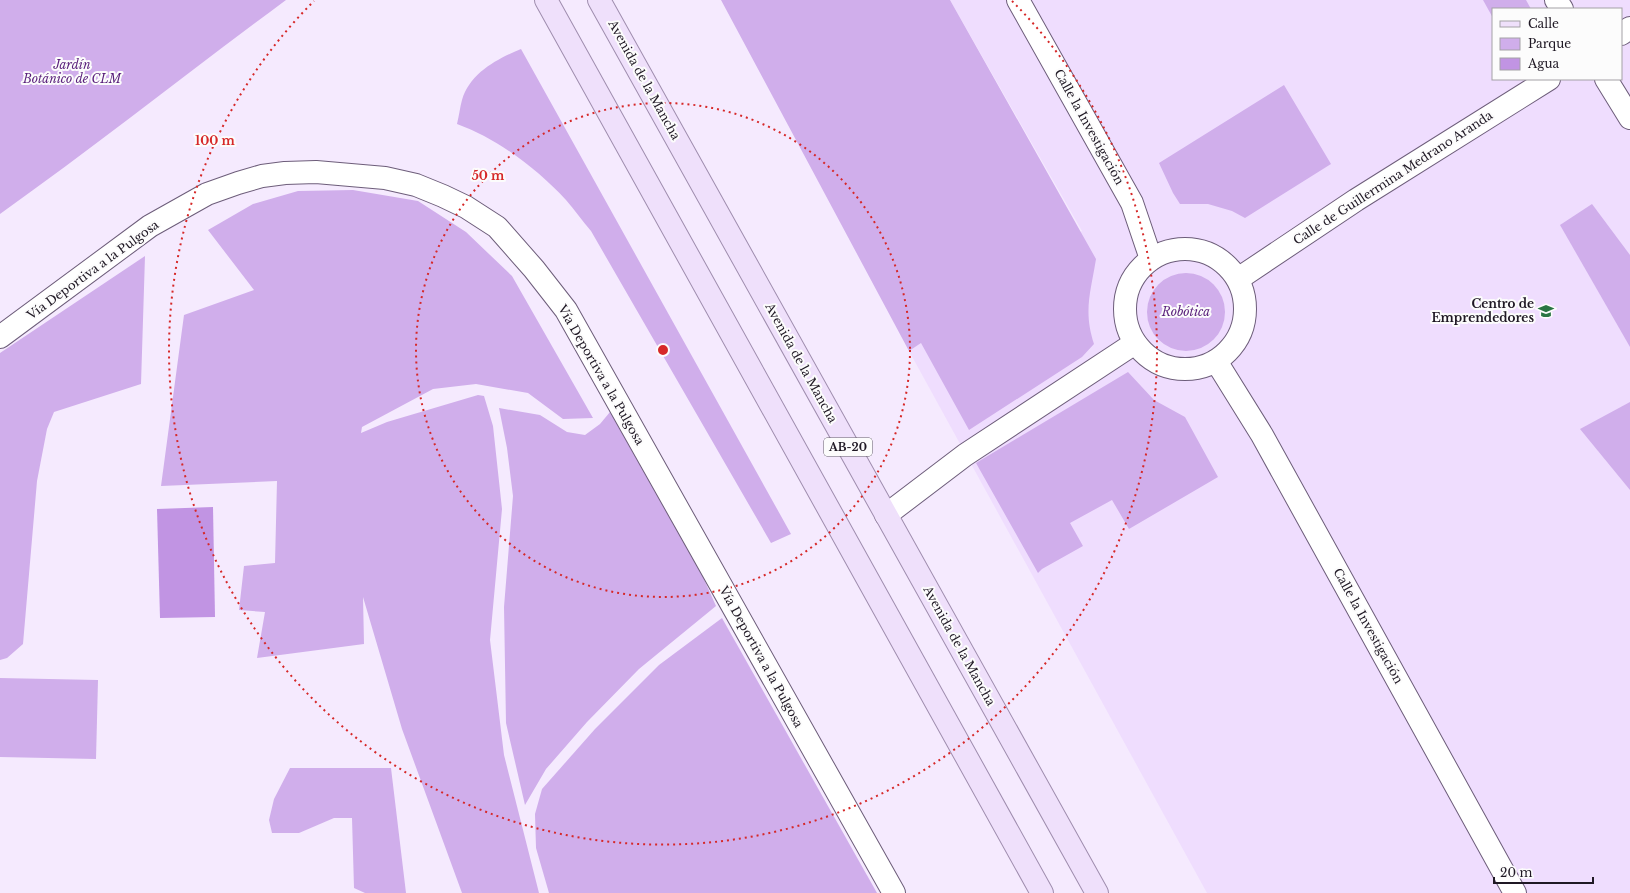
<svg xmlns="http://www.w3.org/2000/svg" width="1630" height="893" viewBox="0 0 1630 893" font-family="'Libre Baskerville',serif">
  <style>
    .built { fill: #efddfe; fill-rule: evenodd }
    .green { fill: #d0aeeb }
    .water { fill: #c194e3 }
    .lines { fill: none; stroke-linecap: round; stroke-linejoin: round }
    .street-casing { stroke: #6d5d7a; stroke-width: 24 }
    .primary-casing { stroke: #9f8dae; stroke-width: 24 }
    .street { stroke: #fff; stroke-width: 22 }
    .primary { stroke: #efe0fb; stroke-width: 22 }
    .ring { fill: none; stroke: #d62828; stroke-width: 2; stroke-dasharray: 2 4 }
    .labels { text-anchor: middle; stroke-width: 4; stroke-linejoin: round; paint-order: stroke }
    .shield { fill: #fcfcfc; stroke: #615c65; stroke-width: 1 }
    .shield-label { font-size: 11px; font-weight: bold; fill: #1f1824 }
    .park-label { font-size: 12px; font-style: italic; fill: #581e7a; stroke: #fcfcfc }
    .street-label { font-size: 12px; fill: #1f1824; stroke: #fcfcfc }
    .poi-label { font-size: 12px; font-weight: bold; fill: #1f1824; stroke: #fcfcfc; text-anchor: end }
    .centre { fill: #d62828; stroke: #fcfcfc; stroke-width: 2 }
    .ring-label { font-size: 12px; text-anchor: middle; font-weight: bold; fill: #d62828; stroke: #fcfcfc; stroke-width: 4; stroke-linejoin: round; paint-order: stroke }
  </style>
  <rect width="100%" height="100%" fill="#f5eafe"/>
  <path class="built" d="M950,0H1630V893H1207L909,351L1082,231ZM1493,9H1621V79H1493Z"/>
  <g class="green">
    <path d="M0,0H286C190,71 97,145 0,214Z"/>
    <path d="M721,0H950L1096,259C1091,291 1083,311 1094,344L1082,357L969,430L921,343L909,351Z"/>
    <path d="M1483,0H1526L1531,9H1493V18Z"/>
    <path d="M521,49L791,534L771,543L591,231C582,221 575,210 566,200C536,168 498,139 457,124C459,116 460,107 462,100C470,73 497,59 521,49Z"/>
    <path d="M1284,85L1331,164L1245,218L1232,211L1208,204H1180L1173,193L1159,163Z"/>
    <path d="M353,190L418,201L466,232L512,276L593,418L563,419L528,393L476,384L433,389L362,427L361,433L387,422L478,395L484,396L493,426L502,509L490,640L504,755L539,893H462L402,729L363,597L364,644L257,658L265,612L239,610L244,566L275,563L277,481L161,486L184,315L254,290L208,230L253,204L298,191Z"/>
    <path d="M1592,204L1630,255V347L1560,225Z"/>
    <path d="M145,256L141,384L54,412L47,429L37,481L23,644L7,658L0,660V353Z"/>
    <circle cx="1186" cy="312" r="39"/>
    <path d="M1128,372L1154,400L1185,417L1218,477L1129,529L1112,500L1070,523L1083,546L1042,569L1038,573L976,463Z"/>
    <path d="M1630,402V490L1580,429Z"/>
    <path d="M499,408L540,415L567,432L585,435L600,424L610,412L703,577L716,606L639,669L587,722L546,769L525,805L506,723L504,607L513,496L507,448Z"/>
    <path d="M722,618L877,893H549L536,848L535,814L542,789L595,729L659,665Z"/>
    <path d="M0,678L98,680L96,759L0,757Z"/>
    <path d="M290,768H391L406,893H365L354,888L352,818H334L299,833H272L269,820L274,799Z"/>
  </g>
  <path class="water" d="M213,507L215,617L160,618L157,509Z"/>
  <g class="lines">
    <defs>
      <g id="street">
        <path d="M1018,0L1132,203L1151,259"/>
        <path d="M1556,0L1562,9"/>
        <path d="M1621,34L1630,28"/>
        <path d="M1606,79L1630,118"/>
        <circle cx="1185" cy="309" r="60"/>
        <path d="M1238,279L1356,200L1549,79"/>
        <path d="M0,337L150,226L207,194L238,183L262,176L285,173L316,172L385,178L416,185L443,196L466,207L497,227L534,269L566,310L894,893"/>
        <path d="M1216,361L1262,435L1515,893"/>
        <path d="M886,515L965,455L1135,343"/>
      </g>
      <g id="primary">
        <path d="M546,0L1042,893"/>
        <path d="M599,0L1097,893"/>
      </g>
    </defs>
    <use href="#street" class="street-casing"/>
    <use href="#primary" class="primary-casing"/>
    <use href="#street" class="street"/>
    <use href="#primary" class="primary"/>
  </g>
  <g class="ring">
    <circle cx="663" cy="350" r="247"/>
    <path d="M1012 1A494 494 0 1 1 314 1"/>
  </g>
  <defs>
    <symbol id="university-bare" viewBox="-9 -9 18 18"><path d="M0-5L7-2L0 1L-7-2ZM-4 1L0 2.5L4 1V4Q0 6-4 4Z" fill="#297543" stroke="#fcfcfc" stroke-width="2.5" paint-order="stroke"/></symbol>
  </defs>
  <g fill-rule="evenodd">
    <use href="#university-bare" x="1535" y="300" width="22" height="22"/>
  </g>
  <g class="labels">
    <rect class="shield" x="824" y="438" width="48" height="18" rx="3"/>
    <g class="shield-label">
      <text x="848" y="451">AB-20</text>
    </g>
    <g class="park-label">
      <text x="72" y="69">Jardín<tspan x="72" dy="14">Botánico de CLM</tspan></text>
      <text x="1186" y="316">Robótica</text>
    </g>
    <g class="street-label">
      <text transform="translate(644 80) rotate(61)" y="4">Avenida de la Mancha</text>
      <text transform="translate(1089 127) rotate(61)" y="4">Calle la Investigación</text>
      <text transform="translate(1393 178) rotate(-33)" y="4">Calle de Guillermina Medrano Aranda</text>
      <text transform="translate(93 270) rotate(-36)" y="4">Vía Deportiva a la Pulgosa</text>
      <text transform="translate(801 363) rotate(61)" y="4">Avenida de la Mancha</text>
      <text transform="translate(601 375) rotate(60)" y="4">Vía Deportiva a la Pulgosa</text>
      <text transform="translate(1368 626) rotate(61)" y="4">Calle la Investigación</text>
      <text transform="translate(959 646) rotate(61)" y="4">Avenida de la Mancha</text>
      <text transform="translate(761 657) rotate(61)" y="4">Vía Deportiva a la Pulgosa</text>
    </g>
    <g class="poi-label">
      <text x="1534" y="308">Centro de<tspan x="1534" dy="14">Emprendedores</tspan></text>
    </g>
  </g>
  <circle cx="663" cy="350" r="6" class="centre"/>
  <g class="ring-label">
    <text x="215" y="145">100 m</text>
    <text x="488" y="180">50 m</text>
  </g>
  <rect x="1492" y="8" width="130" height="72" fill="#fcfcfc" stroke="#a4a1a6"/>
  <rect x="1500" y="21" width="20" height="6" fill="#efe0fb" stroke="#a4a1a6"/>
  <text x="1528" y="28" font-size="12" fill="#1f1824">Calle</text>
  <rect x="1500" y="38" width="20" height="12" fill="#d0aeeb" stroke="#a4a1a6"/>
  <text x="1528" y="48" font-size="12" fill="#1f1824">Parque</text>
  <rect x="1500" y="58" width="20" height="12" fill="#c194e3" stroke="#a4a1a6"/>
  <text x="1528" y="68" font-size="12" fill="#1f1824">Agua</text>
  <path d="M1494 877v6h99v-6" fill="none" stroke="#1f1824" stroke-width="2"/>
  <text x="1500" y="877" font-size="12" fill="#1f1824" stroke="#fcfcfc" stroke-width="3" paint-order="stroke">20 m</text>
</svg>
